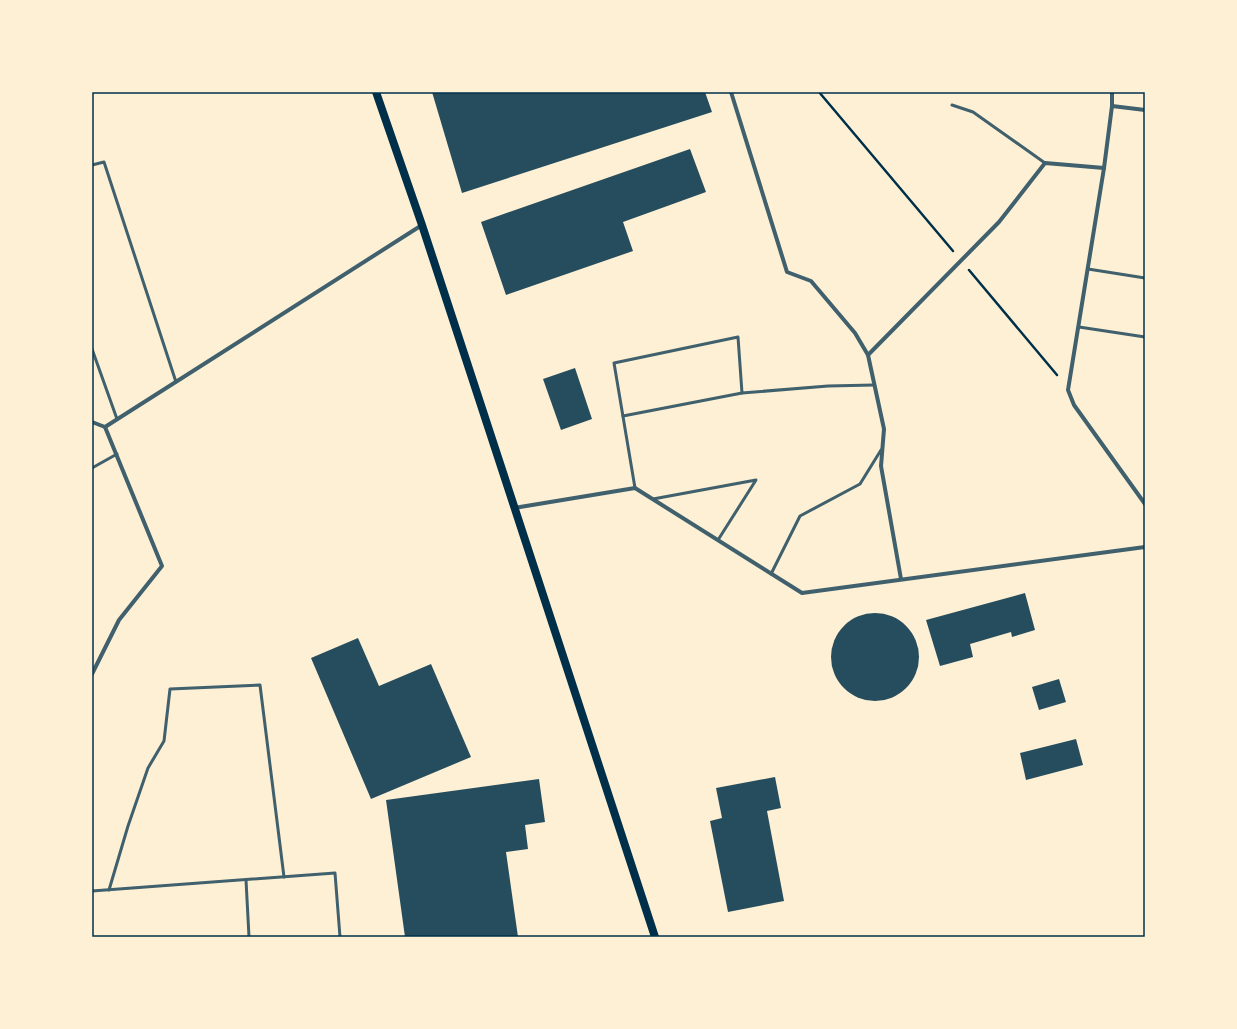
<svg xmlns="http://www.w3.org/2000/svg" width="1237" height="1029" viewBox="0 0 1237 1029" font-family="'Noto Sans',sans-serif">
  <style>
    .building { fill: #264d5e }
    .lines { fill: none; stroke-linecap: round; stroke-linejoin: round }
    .path { stroke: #003049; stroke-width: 2.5 }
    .service { stroke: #3f606c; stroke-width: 3 }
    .minor { stroke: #3f606c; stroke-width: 4 }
    .secondary { stroke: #003049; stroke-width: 8 }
    .neatline { fill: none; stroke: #003049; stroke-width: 1.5 }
  </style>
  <rect width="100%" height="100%" fill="#fdf0d5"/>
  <g class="building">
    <path d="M432,92H705L712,112L462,193Z"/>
    <path d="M690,149L706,192L623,222L633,251L506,295L481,222Z"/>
    <path d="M575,368L592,419L561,430L543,379Z"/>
    <path d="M1025,593L1035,630L1012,637L1011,632L970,644L973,657L940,666L926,620Z"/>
    <circle cx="875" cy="657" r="44"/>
    <path d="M358,638L379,686L431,664L471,757L371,799L311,658Z"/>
    <path d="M1059,679L1066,702L1039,710L1032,687Z"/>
    <path d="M1076,739L1083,765L1026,780L1020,753Z"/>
    <path d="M775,777L781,808L767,811L784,901L728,912L710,821L722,818L716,788Z"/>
    <path d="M539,779L545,822L525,825L528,849L506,852L518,937H405L386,800Z"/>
  </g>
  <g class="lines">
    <g class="path">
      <path d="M819,92L953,251"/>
      <path d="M969,270L1057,375"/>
    </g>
    <g class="service">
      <path d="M952,105L973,112L1045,163"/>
      <path d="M92,165L104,162L176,382"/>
      <path d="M1088,269L1145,278"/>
      <path d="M1079,327L1145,337"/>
      <path d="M92,349L117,419"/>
      <path d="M623,416L742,393"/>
      <path d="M92,468L117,454"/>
      <path d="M635,488L614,363L738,337L742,393L828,386L874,385"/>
      <path d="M653,499L756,480L718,540"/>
      <path d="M771,574L800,516L860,484L881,450"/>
      <path d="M246,880L249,937"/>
      <path d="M109,890L128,826L148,768L164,741L170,689L260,685L284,877"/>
      <path d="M92,891L335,873L340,937"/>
    </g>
    <g class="minor">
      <path d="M731,92L787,272L811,281L855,333L868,355L884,429L881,466L901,579"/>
      <path d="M1112,92V106L1104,168L1068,390L1074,405L1145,504"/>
      <path d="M1112,106L1145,110"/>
      <path d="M868,355L999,222L1045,163L1104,168"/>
      <path d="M92,422L105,427L162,566L119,620L92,674"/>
      <path d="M105,427L422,225"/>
      <path d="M514,508L635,488L802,593L1145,547"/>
    </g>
    <path class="secondary" d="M376,92L422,225L655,937"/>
  </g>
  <rect width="1237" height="1029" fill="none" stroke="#fdf0d5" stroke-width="186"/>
  <rect x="93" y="93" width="1051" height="843" class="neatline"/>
</svg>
